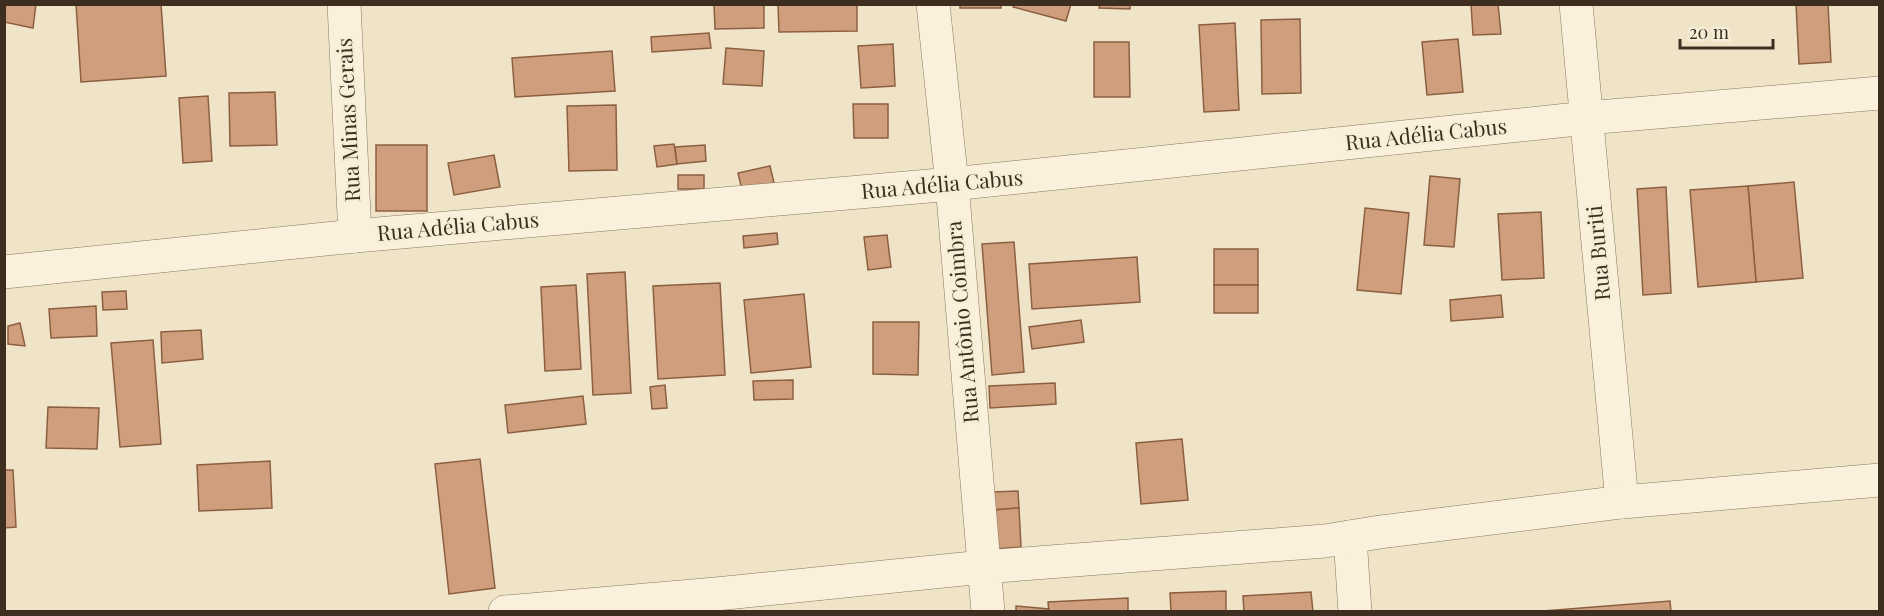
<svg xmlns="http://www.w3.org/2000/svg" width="1884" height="616" viewBox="0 0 1884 616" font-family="'Playfair Display',serif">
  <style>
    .building { fill: #cf9f7d; stroke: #8d5f41; stroke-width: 1.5 }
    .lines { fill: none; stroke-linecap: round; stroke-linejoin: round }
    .minor-casing { stroke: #8d765c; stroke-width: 34 }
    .minor { stroke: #faf1dc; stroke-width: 33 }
    .labels { text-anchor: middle; stroke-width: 5; stroke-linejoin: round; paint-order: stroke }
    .street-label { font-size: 21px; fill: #3d2e20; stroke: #f7eed8 }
  </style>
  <rect width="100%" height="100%" fill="#f0e4c8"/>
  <g class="building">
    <path d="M4,4H36L33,28L4,22Z"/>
    <path d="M76,4H161L166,76L81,82Z"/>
    <path d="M714,4H764V28L715,29Z"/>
    <path d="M778,4H857V31L779,32Z"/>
    <rect x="960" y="4" width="41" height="4"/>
    <path d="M1014,4H1071L1066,21L1013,7Z"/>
    <path d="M1100,4H1130V9L1099,8Z"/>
    <path d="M1471,4H1498L1501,34L1473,35Z"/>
    <path d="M1796,4H1828L1831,62L1799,64Z"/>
    <path d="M1300,19L1301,93L1262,94L1261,20Z"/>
    <path d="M1235,23L1239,110L1204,112L1199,25Z"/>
    <path d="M709,33L711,48L652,52L651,37Z"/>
    <path d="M1458,39L1463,92L1427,95L1422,42Z"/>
    <path d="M1094,42H1129L1130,97H1094Z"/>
    <path d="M893,44L895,86L861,88L858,46Z"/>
    <path d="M726,48L764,51L762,86L723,84Z"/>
    <path d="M612,51L615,91L515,97L512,58Z"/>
    <path d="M275,92L277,145L230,146L229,93Z"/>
    <path d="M208,96L212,161L183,163L179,98Z"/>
    <path d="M853,104H888V138H854Z"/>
    <path d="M616,105L617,170L569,171L567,106Z"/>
    <path d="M674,144L677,164L657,167L654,146Z"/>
    <rect x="376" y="145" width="51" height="66"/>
    <path d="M705,145L706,161L677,164L675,147Z"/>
    <path d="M494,155L500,187L454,195L448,163Z"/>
    <path d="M770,166L774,183L742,190L738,173Z"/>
    <rect x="678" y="175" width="26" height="14"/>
    <path d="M1430,176L1460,179L1454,247L1424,245Z"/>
    <path d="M1794,182L1803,278L1756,282L1748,186Z"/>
    <path d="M1748,186L1756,282L1698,287L1690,190Z"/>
    <path d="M1666,187L1671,293L1643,295L1637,189Z"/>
    <path d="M1365,208L1409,213L1401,294L1357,290Z"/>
    <path d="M1541,212L1544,278L1502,280L1498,214Z"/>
    <path d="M777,233L778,244L744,248L743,236Z"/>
    <path d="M887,235L891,267L868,270L864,237Z"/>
    <path d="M1014,242L1024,372L992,375L982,244Z"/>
    <rect x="1214" y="249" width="44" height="36"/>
    <path d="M1137,257L1140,302L1032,309L1029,264Z"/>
    <path d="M625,272L631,393L593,395L587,274Z"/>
    <path d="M720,283L725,375L658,379L653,286Z"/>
    <path d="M576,285L581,369L545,371L541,287Z"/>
    <rect x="1214" y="285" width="44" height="28"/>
    <path d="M126,291L127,309L103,310L102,292Z"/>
    <path d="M804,294L811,367L751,373L744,300Z"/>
    <path d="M1501,295L1503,317L1451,321L1450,300Z"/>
    <path d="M96,306L97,336L51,338L49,309Z"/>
    <path d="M1081,320L1084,342L1032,349L1029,327Z"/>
    <path d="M873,322H919L918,375L873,374Z"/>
    <path d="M20,323L25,346L8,344V326Z"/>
    <path d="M201,330L203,359L162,363L161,332Z"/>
    <path d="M153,340L161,444L120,447L111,343Z"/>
    <path d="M793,380V399L754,400L753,381Z"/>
    <path d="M1055,383L1056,404L990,408L989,386Z"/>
    <path d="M665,385L667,408L652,409L650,387Z"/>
    <path d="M583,396L586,424L508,433L505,405Z"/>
    <path d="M48,407L99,408L97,449L46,448Z"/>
    <path d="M1182,439L1188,500L1141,504L1136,443Z"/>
    <path d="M480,459L495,588L449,594L435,464Z"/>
    <path d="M270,461L272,508L199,511L197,465Z"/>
    <path d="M4,470H13L16,527L4,528Z"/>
    <path d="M1018,491L1019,508L993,510L992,492Z"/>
    <path d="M1019,508L1021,547L995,549L993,510Z"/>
    <path d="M1226,591V612H1171L1170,593Z"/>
    <path d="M1311,592L1313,612H1244L1243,596Z"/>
    <path d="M1128,598V612H1049L1048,602Z"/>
    <path d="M1670,601L1671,612H1530Z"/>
    <path d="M1016,606L1049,609L1048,612H1016Z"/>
  </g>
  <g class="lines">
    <defs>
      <g id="minor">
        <path d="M344,4L355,236"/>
        <path d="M933,4L952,184L988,612"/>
        <path d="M1576,4L1622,502"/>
        <path d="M4,272L355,236L952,184L1587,118L1880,93"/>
        <path d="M1350,537L1355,612"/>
        <path d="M505,612L716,594L983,567L1325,541L1380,532L1622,502L1880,480"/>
      </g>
    </defs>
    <use href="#minor" class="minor-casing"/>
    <use href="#minor" class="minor"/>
  </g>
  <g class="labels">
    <g class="street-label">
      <text transform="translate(349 120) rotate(-93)" y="7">Rua Minas Gerais</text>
      <text transform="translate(1426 135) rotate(-6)" y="7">Rua Adélia Cabus</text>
      <text transform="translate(942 185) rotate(-5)" y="7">Rua Adélia Cabus</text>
      <text transform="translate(458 227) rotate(-5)" y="7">Rua Adélia Cabus</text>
      <text transform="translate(1599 253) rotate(-95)" y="7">Rua Buriti</text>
      <text transform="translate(963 322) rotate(-95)" y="7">Rua Antônio Coimbra</text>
    </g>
  </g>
  <rect width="1884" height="616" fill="none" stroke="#3d2e20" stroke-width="12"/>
  <path d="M1680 39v9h93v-9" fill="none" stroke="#3d2e20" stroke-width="3"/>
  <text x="1689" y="39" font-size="18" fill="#3d2e20" stroke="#f7eed8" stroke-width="4.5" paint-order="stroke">20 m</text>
</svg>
